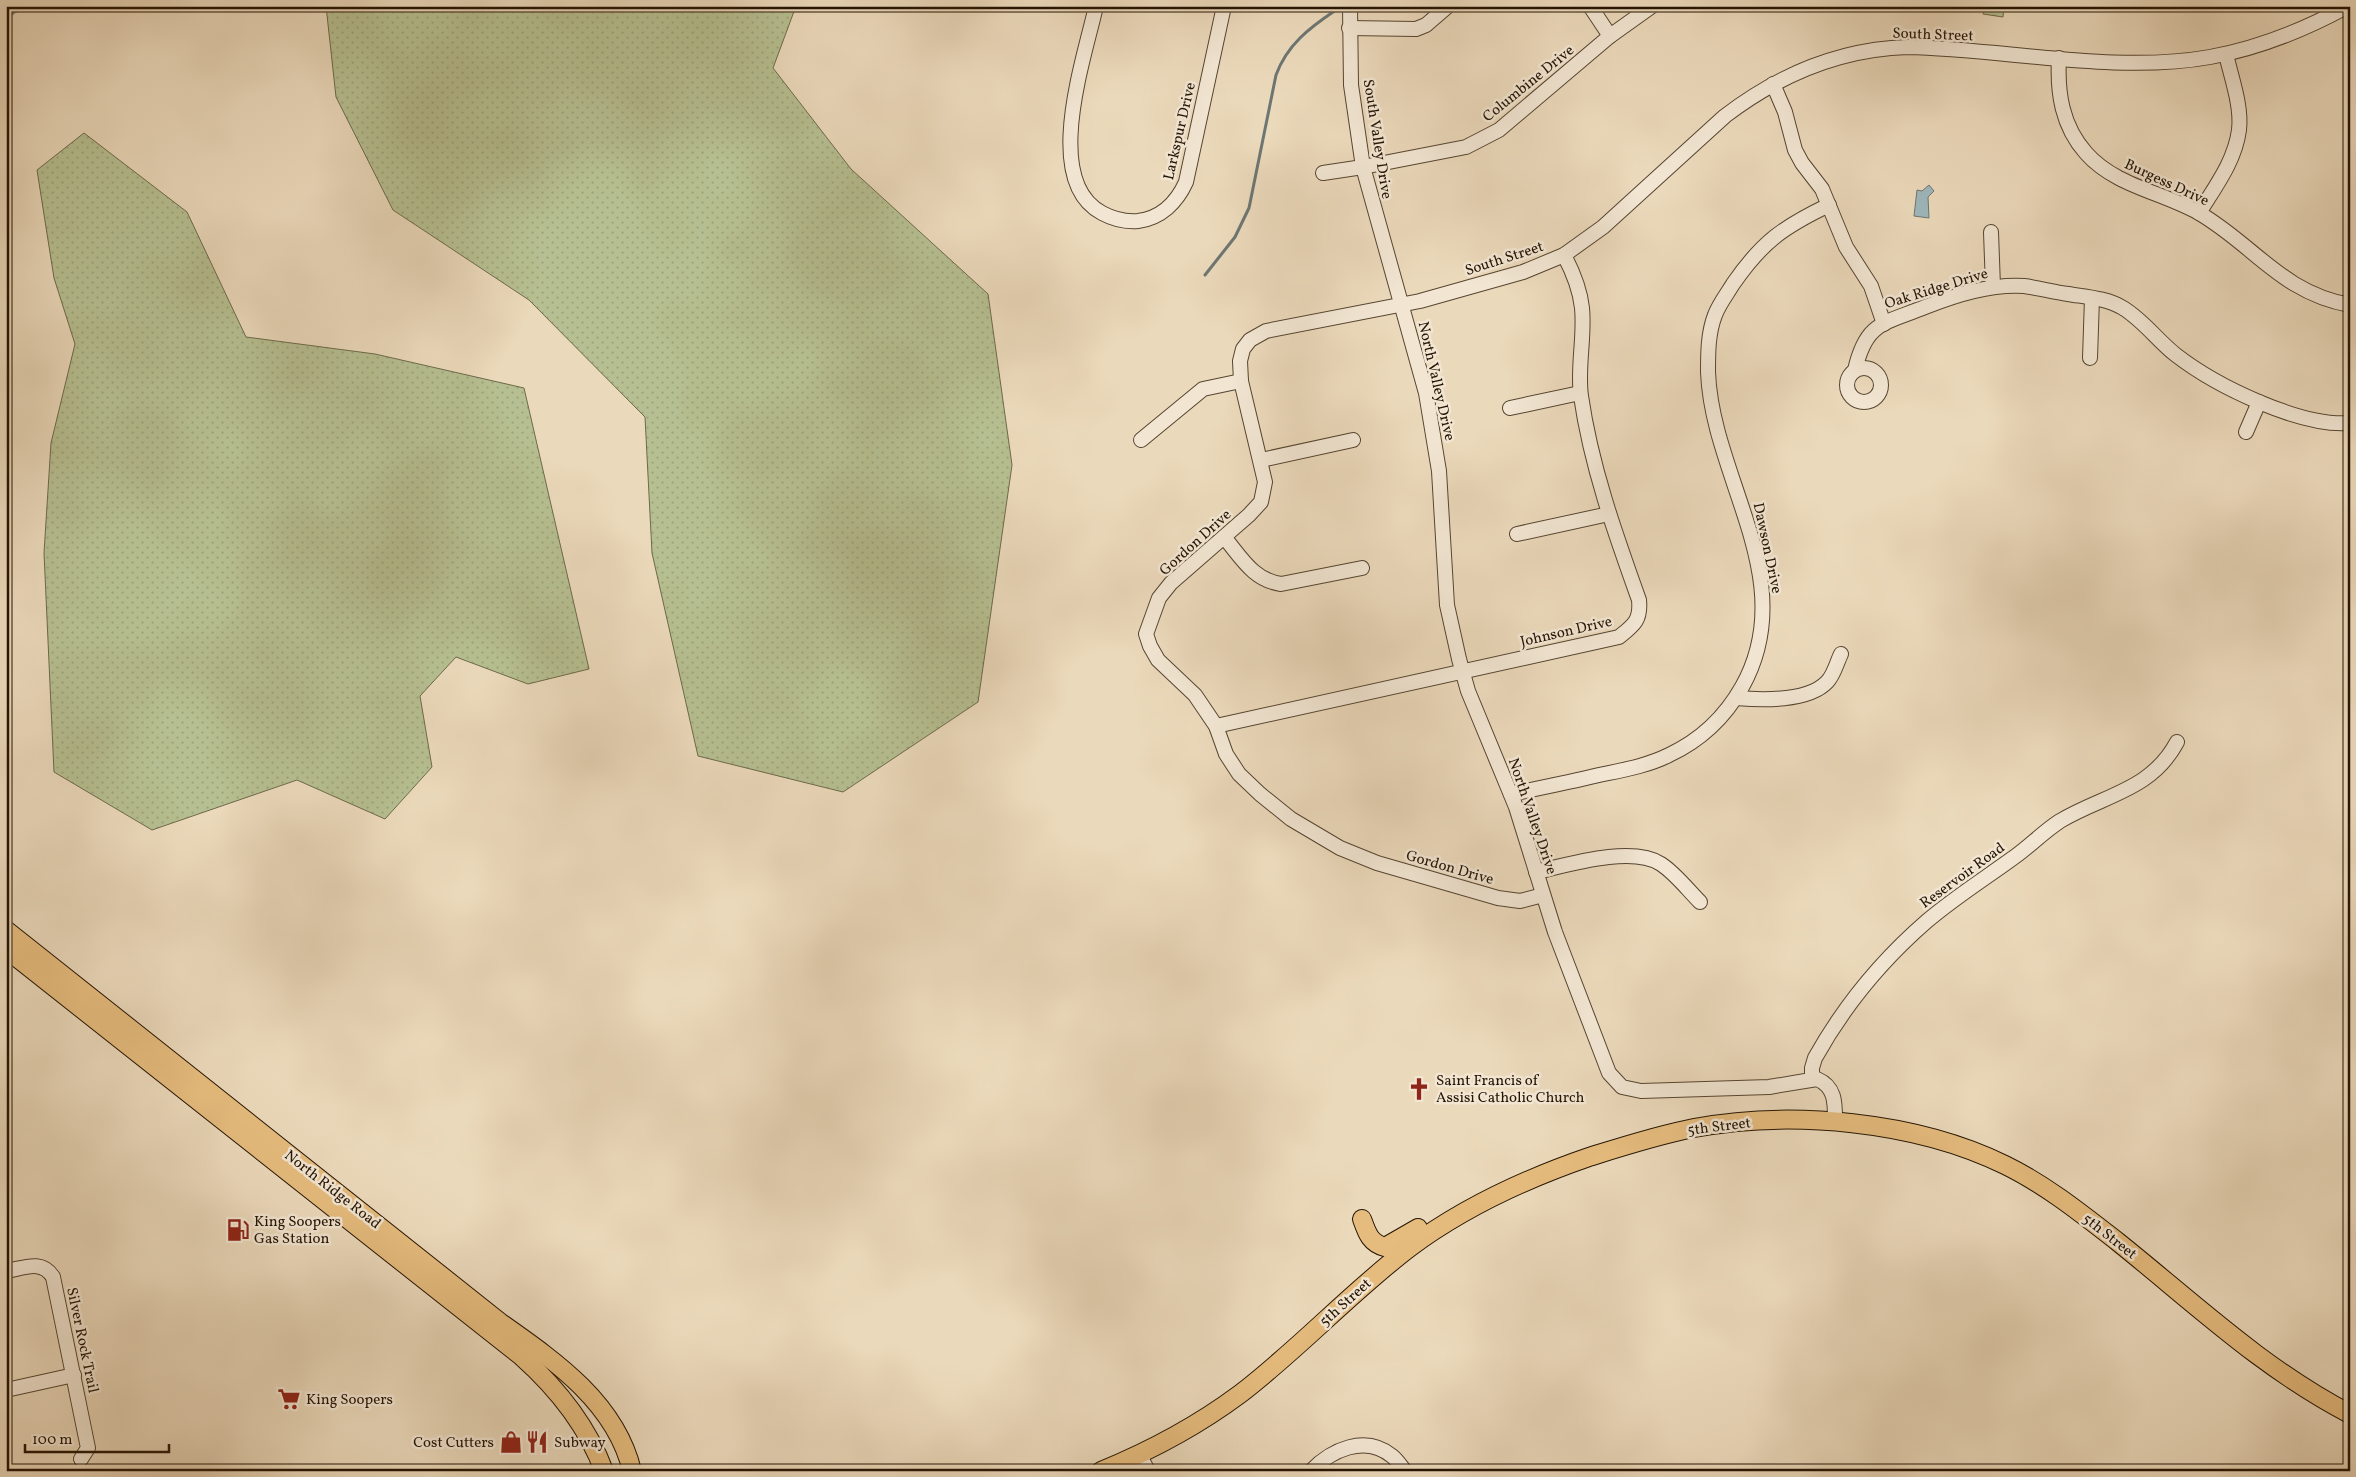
<svg xmlns="http://www.w3.org/2000/svg" width="2356" height="1477" viewBox="0 0 2356 1477" font-family="Vollkorn,serif">
  <style>
    .grass { fill: url(#grass-dots); stroke: #6d6a4a }
    .park { fill: url(#park-crowns); stroke: #6d6a4a }
    .water { fill: #9eb7bc; stroke: #6d7672 }
    .lines { fill: none; stroke-linecap: round; stroke-linejoin: round }
    .stream { stroke: #6d7672; stroke-width: 3 }
    .minor-casing { stroke: #564531; stroke-width: 16 }
    .major-casing { stroke: #241403; stroke-width: 20 }
    .minor { stroke: #f2e6d3; stroke-width: 14 }
    .major { stroke: #e6bc7e; stroke-width: 18 }
    .labels { text-anchor: middle; stroke-width: 5; stroke-linejoin: round; paint-order: stroke }
    .street-label { font-size: 15px; fill: #241403; stroke: #f2e6d3 }
    .poi-label { font-size: 15px; fill: #241403; stroke: #f2e6d3; text-anchor: start }
  </style>
  <defs>
    <pattern id="grass-dots" width="8" height="8" patternUnits="userSpaceOnUse" patternTransform="scale(1.25)"><rect width="8" height="8" fill="#b6bf91"/><path d="M2 2h.1M6 6h.1" fill="none" stroke="#9ca37b" stroke-width="1.8" stroke-linecap="round"/></pattern>
    <pattern id="park-crowns" width="20" height="18" patternUnits="userSpaceOnUse" patternTransform="scale(1.25)"><rect width="20" height="18" fill="#b6bf91"/><path d="M2 6a3 3 0 1 1 6 0M12 15a3 3 0 1 1 6 0" fill="none" stroke="#9ca37b"/></pattern>
  </defs>
  <rect width="100%" height="100%" fill="#ebd9bb"/>
  <filter id="stains"><feTurbulence type="fractalNoise" baseFrequency=".004" numOctaves="4"/><feColorMatrix values="0 0 0 0 .2 0 0 0 0 .09 0 0 0 0 .02 0 0 0 .5 -.17"/></filter>
  <radialGradient id="worn" r=".72"><stop offset=".6" stop-color="#630" stop-opacity="0"/><stop offset="1" stop-color="#630" stop-opacity=".3"/></radialGradient>
  <g class="grass">
    <path d="M326,6H796L773,68L851,169L988,294L1012,465L978,702L843,792L698,756L652,553L645,417L529,300L393,210L336,97Z"/>
    <path d="M84,133L187,212L246,337L375,354L524,388L589,669L528,684L456,657L420,696L432,767L385,819L297,780L152,830L54,772L44,553L51,443L75,344L54,278L37,170Z"/>
  </g>
  <path class="park" d="M1984,6H2004L2003,17L1983,14Z"/>
  <path class="water" d="M1929,185L1934,191L1928,197L1929,218L1914,216L1917,190L1922,191Z"/>
  <g class="lines">
    <g class="stream">
      <path d="M6,19L14,12L28,6"/>
      <path d="M1205,275L1235,237L1249,208L1276,75C1287,45 1309,28 1336,10"/>
    </g>
    <defs>
      <g id="minor">
        <path d="M1096,6C1085,57 1041,181 1102,213C1113,219 1125,222 1138,221C1161,218 1177,202 1186,182L1224,6"/>
        <path d="M1350,6L1351,85L1363,167L1426,393L1439,471L1447,605L1459,659L1468,691L1516,807L1555,932L1609,1073L1622,1087L1641,1091L1769,1087L1817,1079C1836,1087 1835,1104 1835,1122"/>
        <path d="M1590,6L1610,36"/>
        <path d="M1349,28L1416,29L1426,25L1448,6"/>
        <path d="M2059,58C2057,93 2062,126 2086,153C2115,186 2162,192 2199,213C2254,245 2282,293 2350,305"/>
        <path d="M1773,84L1785,112L1795,150L1802,163L1822,189L1846,247L1871,286L1884,324"/>
        <path d="M1323,173L1363,167L1466,147L1499,130L1610,36L1652,6"/>
        <path d="M2199,213C2215,187 2235,161 2239,130C2242,106 2231,77 2226,54"/>
        <path d="M1991,232L1993,287"/>
        <path d="M2090,358L2092,298"/>
        <circle cx="1864" cy="385" r="17"/>
        <path d="M1855,370C1866,322 1883,324 1925,307C1956,295 1990,284 2024,286C2039,288 2053,292 2068,294C2086,297 2107,298 2123,308C2143,320 2158,341 2176,355C2216,386 2300,427 2350,423"/>
        <path d="M1510,408L1580,393"/>
        <path d="M2246,432L2259,402"/>
        <path d="M1141,440L1203,389L1241,381"/>
        <path d="M1261,460L1353,440"/>
        <path d="M1517,534L1609,514"/>
        <path d="M1224,537C1241,557 1253,580 1281,584L1362,568"/>
        <path d="M1736,698C1762,700 1808,702 1827,682C1834,675 1837,662 1841,654"/>
        <path d="M1216,726L1619,637C1634,625 1641,620 1639,600C1615,533 1591,466 1581,396C1577,367 1585,337 1582,308C1580,289 1573,272 1564,255"/>
        <path d="M1511,794C1540,788 1570,782 1599,775C1623,770 1647,766 1669,755C1701,740 1725,717 1742,687C1802,580 1712,479 1708,372C1708,353 1708,333 1715,315C1719,304 1727,294 1733,284C1762,242 1783,227 1829,205"/>
        <path d="M1536,872C1567,865 1632,845 1661,864C1675,873 1688,890 1700,902"/>
        <path d="M1543,895L1520,901L1498,898L1377,863L1340,848L1291,819L1260,794L1239,774L1226,754L1216,726L1195,695L1158,660L1150,646L1146,634L1159,598L1171,583L1249,515L1261,502L1265,482L1241,381L1240,361L1243,349L1250,340L1266,331L1420,301L1523,272L1564,255L1603,227L1725,116C1780,74 1839,49 1908,47C2005,49 2115,74 2210,57C2260,48 2304,30 2348,6"/>
        <path d="M1812,1079V1068L1815,1058C1844,1006 1882,960 1927,921C1954,898 1984,879 2013,858C2029,847 2043,832 2060,821C2103,795 2151,791 2177,742"/>
        <path d="M6,1271C24,1268 42,1259 53,1277L88,1448L81,1459"/>
        <path d="M6,1390L74,1375"/>
        <path d="M1139,1454L1148,1471"/>
        <path d="M1311,1471C1331,1450 1365,1434 1392,1456C1397,1460 1401,1466 1405,1471"/>
      </g>
      <g id="major">
        <path d="M6,930L501,1323C555,1361 616,1403 632,1471"/>
        <path d="M6,949L521,1356C557,1388 587,1425 604,1471"/>
        <path d="M1362,1219C1367,1233 1370,1243 1385,1247L1418,1228"/>
        <path d="M1101,1471C1150,1451 1197,1426 1240,1394C1299,1349 1350,1293 1409,1248C1464,1207 1525,1179 1589,1157C1624,1146 1658,1135 1694,1128C1792,1110 1915,1121 2005,1165C2046,1185 2082,1214 2118,1242C2193,1302 2263,1369 2350,1414"/>
      </g>
    </defs>
    <use href="#minor" class="minor-casing"/>
    <use href="#major" class="major-casing"/>
    <use href="#minor" class="minor"/>
    <use href="#major" class="major"/>
  </g>
  <defs>
    <symbol id="church-bare" viewBox="-9 -9 18 18"><path d="M-1.2-6h2.4v3.5h3.3v2.4h-3.3V6h-2.4V-.1h-3.3v-2.4h3.3Z" fill="#8f2418" stroke="#f2e6d3" stroke-width="2.5" paint-order="stroke"/></symbol>
    <symbol id="fuel-bare" viewBox="-9 -9 18 18"><path d="M-5.5-6h7V0h2V4h1.3V-2.5L3-4.5l.8-.8L6-3V5H2.5V1h-1V6h-7ZM-4.2-4.7v3.2H.2V-4.7Z" fill="#8f2418" stroke="#f2e6d3" stroke-width="2.5" paint-order="stroke"/></symbol>
    <symbol id="supermarket-bare" viewBox="-9 -9 18 18"><path d="M-6-5.5h2.5l.6 2H6L4.5 2H-2.5L-4.4-4H-6ZM-1.5 3.2a1.3 1.3 0 1 0 .1 0ZM3 3.2a1.3 1.3 0 1 0 .1 0Z" fill="#8f2418" stroke="#f2e6d3" stroke-width="2.5" paint-order="stroke"/></symbol>
    <symbol id="shop-bare" viewBox="-9 -9 18 18"><path d="M-5-2.5h2.3a2.7 3.5 0 0 1 5.4 0H5L5.5 6h-11ZM-1.5-2.5h3a1.5 2.3 0 0 0-3 0Z" fill="#8f2418" stroke="#f2e6d3" stroke-width="2.5" paint-order="stroke"/></symbol>
    <symbol id="restaurant-bare" viewBox="-9 -9 18 18"><path d="M-5-6h1v4h1v-4h1v4h1v-4h1v5L-1.5 .5V6h-2V.5L-5-1ZM5-6V6H3V1.5H1.5Q1.5-4 5-6Z" fill="#8f2418" stroke="#f2e6d3" stroke-width="2.5" paint-order="stroke"/></symbol>
  </defs>
  <g fill-rule="evenodd">
    <use href="#church-bare" x="1403" y="1073" width="32" height="32"/>
    <use href="#fuel-bare" x="222" y="1214" width="32" height="32"/>
    <use href="#supermarket-bare" x="273" y="1383" width="32" height="32"/>
    <use href="#shop-bare" x="495" y="1426" width="32" height="32"/>
    <use href="#restaurant-bare" x="521" y="1426" width="32" height="32"/>
  </g>
  <g class="labels">
    <g class="street-label">
      <text transform="translate(1933 34) rotate(2)" y="5">South Street</text>
      <text transform="translate(1528 83) rotate(-39)" y="5">Columbine Drive</text>
      <text transform="translate(1179 131) rotate(-77)" y="5">Larkspur Drive</text>
      <text transform="translate(1378 139) rotate(81)" y="5">South Valley Drive</text>
      <text transform="translate(2167 182) rotate(25)" y="5">Burgess Drive</text>
      <text transform="translate(1504 258) rotate(-18)" y="5">South Street</text>
      <text transform="translate(1936 288) rotate(-17)" y="5">Oak Ridge Drive</text>
      <text transform="translate(1437 381) rotate(77)" y="5">North Valley Drive</text>
      <text transform="translate(1195 542) rotate(-42)" y="5">Gordon Drive</text>
      <text transform="translate(1768 548) rotate(78)" y="5">Dawson Drive</text>
      <text transform="translate(1566 631) rotate(-13)" y="5">Johnson Drive</text>
      <text transform="translate(1533 816) rotate(71)" y="5">North Valley Drive</text>
      <text transform="translate(1450 867) rotate(16)" y="5">Gordon Drive</text>
      <text transform="translate(1962 875) rotate(-36)" y="5">Reservoir Road</text>
      <text transform="translate(1719 1126) rotate(-7)" y="5">5th Street</text>
      <text transform="translate(333 1189) rotate(38)" y="5">North Ridge Road</text>
      <text transform="translate(2110 1236) rotate(38)" y="5">5th Street</text>
      <text transform="translate(1345 1302) rotate(-42)" y="5">5th Street</text>
      <text transform="translate(83 1340) rotate(78)" y="5">Silver Rock Trail</text>
    </g>
    <g class="poi-label">
      <text x="1436" y="1085">Saint Francis of<tspan x="1436" dy="17">Assisi Catholic Church</tspan></text>
      <text x="254" y="1226">King Soopers<tspan x="254" dy="17">Gas Station</tspan></text>
      <text x="306" y="1404">King Soopers</text>
      <text x="494" y="1447" text-anchor="end">Cost Cutters</text>
      <text x="554" y="1447">Subway</text>
    </g>
  </g>
  <rect width="2356" height="1477" fill="none" stroke="#ebd9bb" stroke-width="25"/>
  <rect x="8" y="8" width="2341" height="1462" fill="none" stroke="#241403" stroke-width="2.5"/>
  <rect x="12" y="12" width="2331" height="1452" fill="none" stroke="#241403"/>
  <path d="M25 1444v8h144v-8" fill="none" stroke="#241403" stroke-width="2.5"/>
  <text x="32" y="1444" font-size="15" fill="#241403" stroke="#f2e6d3" stroke-width="4" paint-order="stroke">100 m</text>
  <rect width="100%" height="100%" filter="url(#stains)"/>
  <rect width="100%" height="100%" fill="url(#worn)"/>
</svg>
